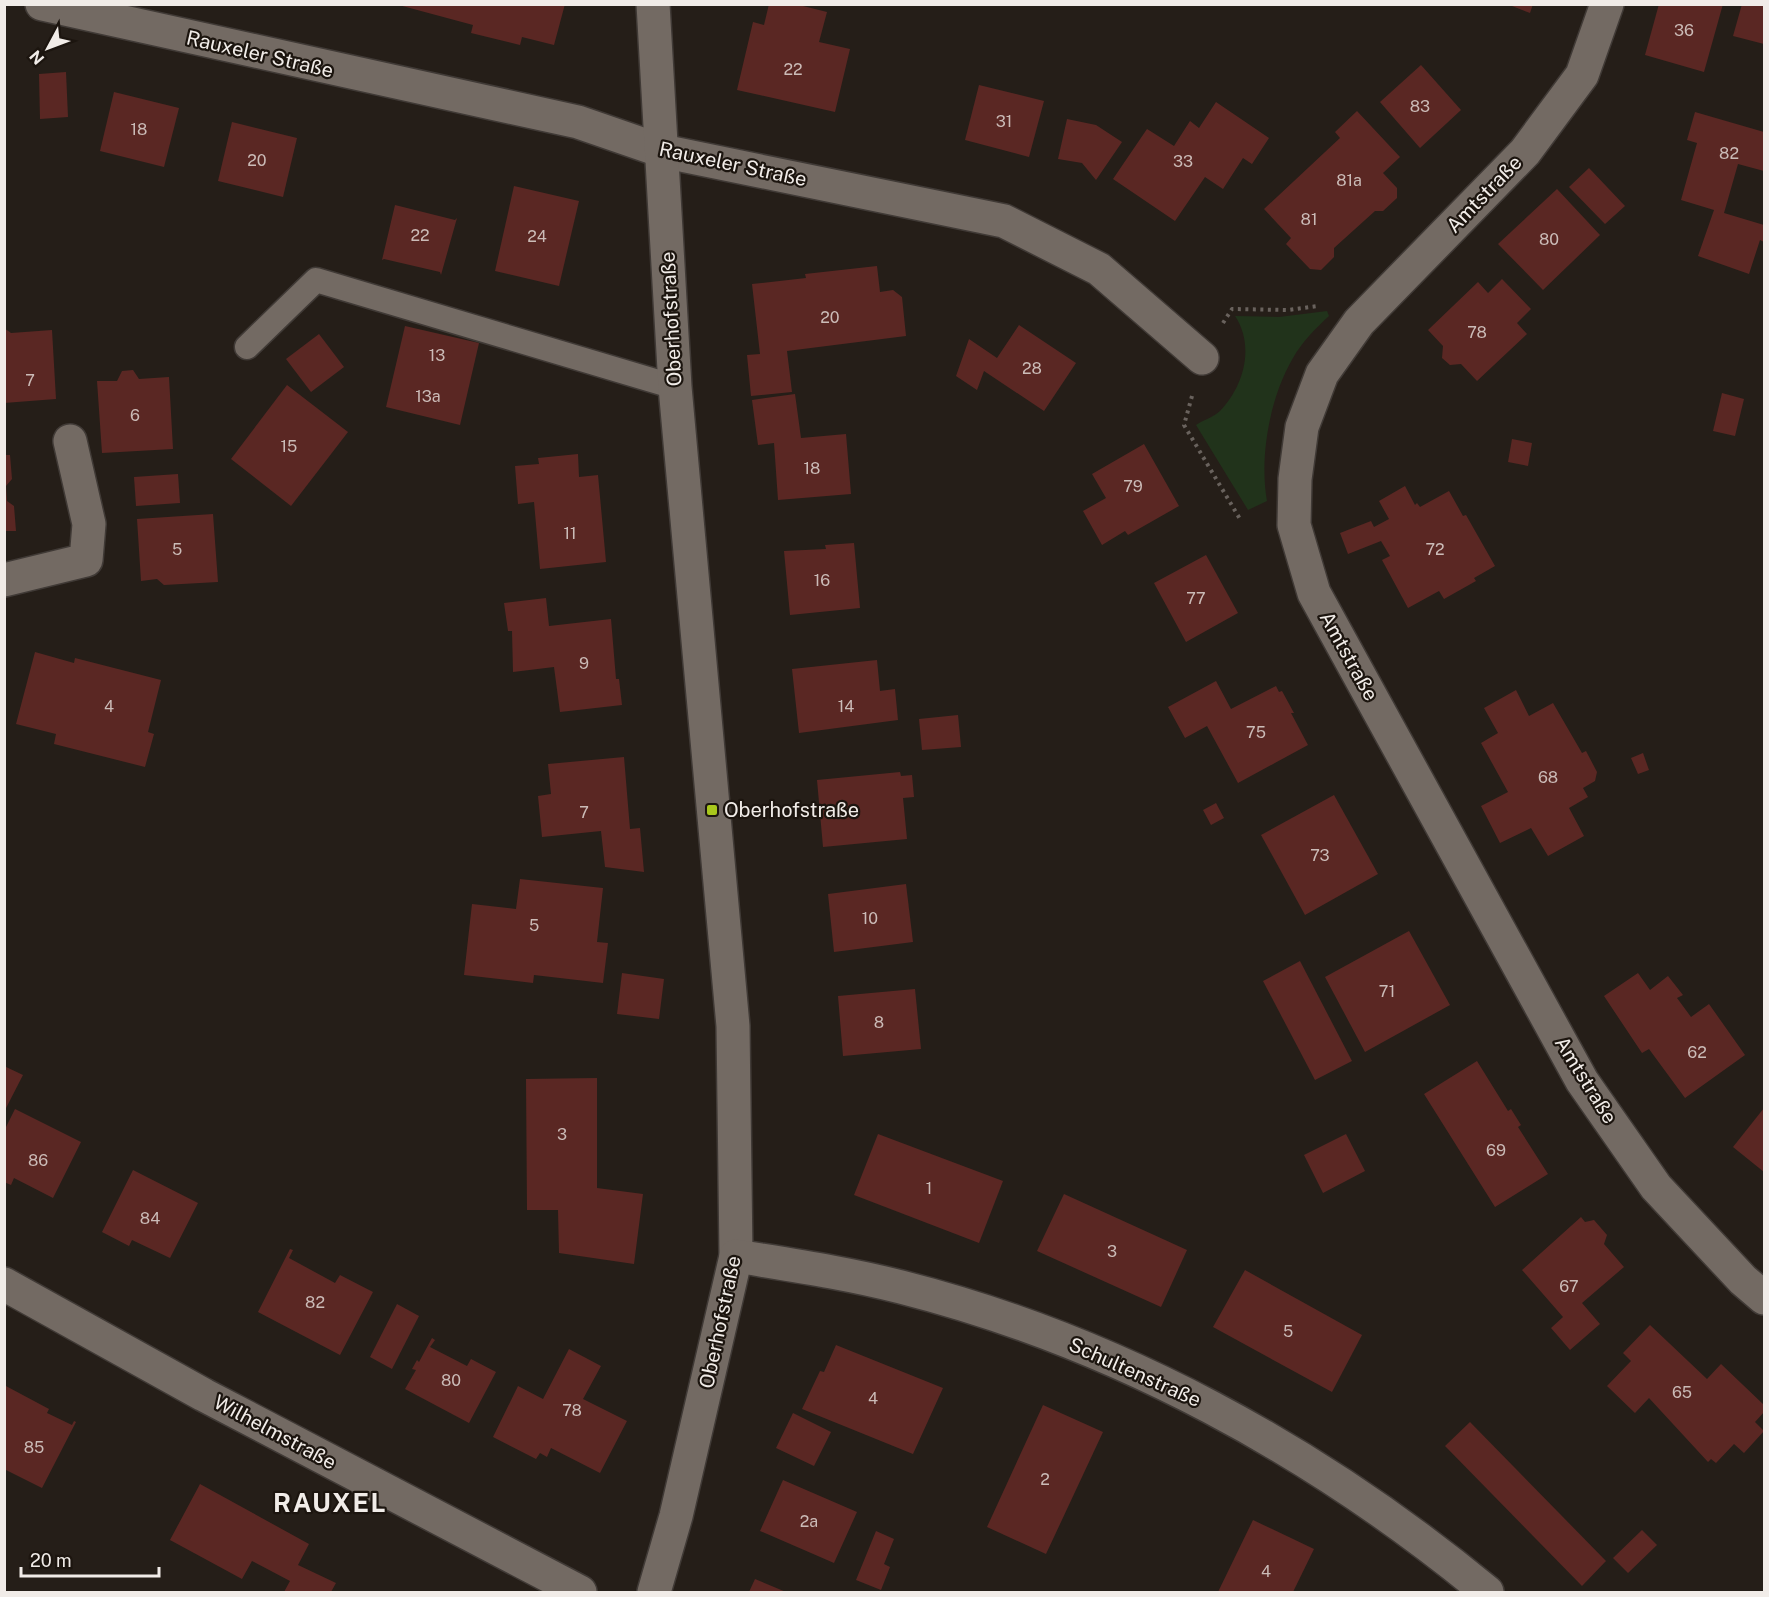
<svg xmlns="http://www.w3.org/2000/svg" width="1769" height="1597" viewBox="0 0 1769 1597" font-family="'Public Sans',sans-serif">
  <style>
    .green { fill: #21331b }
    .building { fill: #5a2723 }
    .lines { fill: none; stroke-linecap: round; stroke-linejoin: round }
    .lane-casing { stroke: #403a36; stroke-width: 27 }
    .street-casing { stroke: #403a36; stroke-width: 36 }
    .path { stroke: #69625d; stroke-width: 4; stroke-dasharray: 3 4.5; stroke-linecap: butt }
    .lane { stroke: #736a63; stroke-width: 24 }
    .street { stroke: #736a63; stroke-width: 33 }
    .poi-dot { fill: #a8c71c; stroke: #1c150f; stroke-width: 2 }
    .labels { text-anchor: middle; stroke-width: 4.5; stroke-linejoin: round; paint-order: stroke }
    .number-label { font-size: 16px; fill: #cbbbb7 }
    .street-label { font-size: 20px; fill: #f1ece8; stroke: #1c150f }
    .poi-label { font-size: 20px; fill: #f1ece8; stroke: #1c150f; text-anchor: start }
    .district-label { font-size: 26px; font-weight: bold; letter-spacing: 1.5px; fill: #f1ece8; stroke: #1c150f }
  </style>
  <rect width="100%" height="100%" fill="#251e18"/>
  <path class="green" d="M1327,311L1329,316C1316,328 1302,342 1293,358C1270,397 1259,457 1267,501L1248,510L1196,425C1203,420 1214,417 1220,411C1244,386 1255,346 1235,316L1279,317Z"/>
  <g class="building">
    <path d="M395,4H565L554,45L522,37L520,45L471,33L473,25Z"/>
    <path d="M769,4H795L827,12L819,42L850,49L835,112L737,90L753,22L764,25Z"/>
    <path d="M1507,4H1533L1530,13Z"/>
    <path d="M1659,4H1723L1704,72L1645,55Z"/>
    <path d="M1742,4H1764V44L1733,36Z"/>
    <path d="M1421,65L1461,110L1420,148L1380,102Z"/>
    <path d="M66,72L68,117L40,119L39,74Z"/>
    <path d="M979,85L1044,101L1029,157L965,140Z"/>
    <path d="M114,92L179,108L164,167L100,151Z"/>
    <path d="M1216,102L1269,138L1252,164L1243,158L1223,189L1205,177L1175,221L1113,179L1147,129L1174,146L1190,121L1199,128Z"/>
    <path d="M1357,111L1400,157L1383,173L1397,188V198L1383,211H1375L1334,248V257L1321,270L1310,269L1286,244L1291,238L1264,209L1340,138L1335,132Z"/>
    <path d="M1695,112L1764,132V171L1738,164L1724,213L1764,225V242L1760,240L1749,274L1698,256L1714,210L1681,200L1697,143L1687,140Z"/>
    <path d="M1067,119L1096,125L1122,142L1096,180L1082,163L1058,159Z"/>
    <path d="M232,122L297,138L283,197L218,181Z"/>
    <path d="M1589,168L1625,206L1605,224L1569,187Z"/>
    <path d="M514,186L579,201L559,286L495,271Z"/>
    <path d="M1557,189L1600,235L1543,290L1498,244Z"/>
    <path d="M395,205L455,220L457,218L441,275L440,272L384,259L382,260Z"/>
    <path d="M877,266L880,292L893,290L902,297L906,336L787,351L792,392L751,396L747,355L760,354L752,284L806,278L805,274Z"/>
    <path d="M1502,279L1531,309L1517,323L1527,334L1477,381L1461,364L1450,365L1442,358L1443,346L1428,330L1478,282L1488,293Z"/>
    <path d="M1019,325L1076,363L1044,411L984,371L977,390L956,376L969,339L997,358Z"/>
    <path d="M405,326L479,343L460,425L386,407Z"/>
    <path d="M4,328L11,333L52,330L56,399L4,403Z"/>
    <path d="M319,334L344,367L311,392L286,359Z"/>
    <path d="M133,370L139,379L169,377L173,449L102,453L97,381H117L122,371Z"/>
    <path d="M287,385L348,432L291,506L231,459Z"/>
    <path d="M1722,393L1744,399L1735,436L1713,431Z"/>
    <path d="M795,394L801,438L846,434L851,494L778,500L774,443L758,445L752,400Z"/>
    <path d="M1512,439L1532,443L1528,466L1508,462Z"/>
    <path d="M1144,444L1179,506L1128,535L1125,531L1102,545L1083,511L1106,498L1092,474Z"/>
    <path d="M578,454L579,477L598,475L606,562L540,569L534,502L518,504L515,466L539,464L538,458Z"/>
    <path d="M4,455H10L12,479L6,486L7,501L14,506L16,531H4Z"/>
    <path d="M178,474L180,503L136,506L134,477Z"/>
    <path d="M1405,486L1415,505L1417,503L1420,507L1449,491L1463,516L1466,515L1495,566L1474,578L1476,581L1444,599L1439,591L1408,608L1382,560L1390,556L1381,541L1348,554L1340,533L1371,521L1374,527L1389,519L1379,501Z"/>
    <path d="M213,514L218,582L164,585L157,579L141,581L137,519Z"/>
    <path d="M854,543L860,608L790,615L784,551L826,549L825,545Z"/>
    <path d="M1206,555L1238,613L1186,642L1154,583Z"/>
    <path d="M546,598L549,626L611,619L616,679H619L622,705L560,712L554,667L513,672L512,631H508L504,603Z"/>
    <path d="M35,652L74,663L75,658L161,680L148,732L154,734L145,767L54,744L56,734L16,724Z"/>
    <path d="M877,660L880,691L895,689L898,720L799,733L792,669Z"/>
    <path d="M1216,681L1231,709L1276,686L1279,692L1282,691L1294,713H1291L1308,745L1238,783L1207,726L1185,738L1168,707Z"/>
    <path d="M1516,690L1529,716L1553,703L1582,753L1586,751L1597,772L1595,781L1583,788L1588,797L1569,808L1584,836L1548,856L1531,828L1500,843L1481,806L1508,792L1481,743L1498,733L1484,708Z"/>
    <path d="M958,715L961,747L922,750L919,719Z"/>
    <path d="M1643,753L1649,770L1638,774L1631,758Z"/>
    <path d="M624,757L630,829L640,828L644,872L605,867L601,831L542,837L538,796L551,794L548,764Z"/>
    <path d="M900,772L901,776L912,775L914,797L903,798L907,839L823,847L817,780Z"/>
    <path d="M1334,795L1378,874L1305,915L1261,835Z"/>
    <path d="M1216,803L1224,818L1211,825L1203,810Z"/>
    <path d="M520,879L603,888L597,942L608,943L603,983L534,975L533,983L464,975L472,904L516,909Z"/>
    <path d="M906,884L913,942L834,952L828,894Z"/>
    <path d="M1409,931L1450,1005L1365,1052L1325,977Z"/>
    <path d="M1300,961L1352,1061L1315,1080L1263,981Z"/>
    <path d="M622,973L664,979L659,1019L617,1014Z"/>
    <path d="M1638,973L1650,990L1668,976L1683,995L1677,998L1691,1017L1709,1004L1745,1055L1685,1098L1649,1049L1642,1053L1604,996Z"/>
    <path d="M915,989L921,1049L843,1056L838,996Z"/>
    <path d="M1477,1061L1508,1111L1511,1109L1521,1125L1518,1127L1548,1174L1495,1207L1424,1094Z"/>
    <path d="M4,1066L23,1075L4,1112Z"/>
    <path d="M597,1078V1188L643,1194L634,1264L559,1253L558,1210H527L526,1079Z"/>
    <path d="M1764,1108V1172L1733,1147Z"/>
    <path d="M15,1109L81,1142L53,1198L14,1178L11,1185L4,1182V1131Z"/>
    <path d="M878,1134L1003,1181L979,1243L854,1195Z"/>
    <path d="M1346,1134L1365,1171L1323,1193L1304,1155Z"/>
    <path d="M133,1170L198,1203L170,1258L132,1240L129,1246L102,1232Z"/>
    <path d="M1064,1194L1187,1250L1161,1307L1037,1251Z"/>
    <path d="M1581,1217L1585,1222L1594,1220L1607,1235L1604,1244L1624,1267L1582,1303L1600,1324L1570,1350L1551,1328L1563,1317L1522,1270Z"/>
    <path d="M290,1249L293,1250L289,1258L335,1283L340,1275L373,1292L340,1355L258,1312Z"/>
    <path d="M1245,1270L1362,1335L1332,1392L1213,1327Z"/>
    <path d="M397,1304L419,1316L392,1369L370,1357Z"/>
    <path d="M1650,1325L1707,1379L1721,1364L1764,1405V1412L1755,1422L1764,1431L1744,1453L1734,1444L1716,1463L1711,1459L1708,1462L1649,1398L1635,1413L1607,1386L1631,1361L1623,1353Z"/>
    <path d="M432,1338L435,1340L430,1347L467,1366L471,1359L496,1372L469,1423L405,1389L416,1370L412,1369L417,1360L419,1362Z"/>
    <path d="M836,1345L943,1388L913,1454L802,1409L820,1371L824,1372Z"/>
    <path d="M569,1349L601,1366L583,1399L627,1421L600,1473L551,1448L547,1457L540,1453L536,1459L493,1437L518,1386L543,1399Z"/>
    <path d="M4,1385L49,1409L47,1413L72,1425L74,1421L76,1422L42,1488L4,1469Z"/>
    <path d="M1043,1405L1103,1432L1046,1554L987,1527Z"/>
    <path d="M793,1413L831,1432L814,1466L776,1448Z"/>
    <path d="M1470,1422L1606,1561L1582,1586L1445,1446Z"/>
    <path d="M783,1480L857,1512L834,1563L760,1531Z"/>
    <path d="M200,1484L309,1544L298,1565L336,1583L331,1592H284L290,1581L252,1561L242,1579L170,1540Z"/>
    <path d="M1253,1520L1314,1549L1293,1592H1218Z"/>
    <path d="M1642,1530L1657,1545L1628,1573L1613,1558Z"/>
    <path d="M876,1531L894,1539L884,1564L890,1567L881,1590L856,1580Z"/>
    <path d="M755,1579L786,1592H749Z"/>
  </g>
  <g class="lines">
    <defs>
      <path id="lane" d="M247,347L316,280L675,387"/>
      <g id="street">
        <path d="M42,4L578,122L662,151L1004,221L1099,269L1202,358"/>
        <path d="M653,4L675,387L733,1026L736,1256L676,1516L654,1592"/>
        <path d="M1607,4L1582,75L1525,152L1359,322L1322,374L1302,427L1295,479L1294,525L1314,593L1582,1081L1656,1187L1743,1280L1764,1298"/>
        <path d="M4,580L86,560L89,524L70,441"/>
        <path d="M736,1256C791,1265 847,1273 901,1287C1117,1342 1316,1451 1487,1592"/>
        <path d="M4,1284L204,1395L580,1592"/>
      </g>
    </defs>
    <use href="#lane" class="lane-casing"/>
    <use href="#street" class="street-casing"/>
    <g class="path">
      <path d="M1223,323L1232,309L1288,310L1318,306"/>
      <path d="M1192,396L1184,425L1240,519"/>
    </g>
    <use href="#lane" class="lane"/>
    <use href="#street" class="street"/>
  </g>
  <rect class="poi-dot" x="706" y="804" width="12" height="12" rx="3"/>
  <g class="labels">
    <g class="number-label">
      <text x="1684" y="36">36</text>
      <text x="793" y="75">22</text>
      <text x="1420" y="112">83</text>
      <text x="1004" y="127">31</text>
      <text x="139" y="135">18</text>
      <text x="1729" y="159">82</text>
      <text x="257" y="166">20</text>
      <text x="1183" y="167">33</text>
      <text x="1349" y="186">81a</text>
      <text x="1309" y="225">81</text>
      <text x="420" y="241">22</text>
      <text x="537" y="242">24</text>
      <text x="1549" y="245">80</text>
      <text x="830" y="323">20</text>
      <text x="1477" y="338">78</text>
      <text x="437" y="361">13</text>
      <text x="1032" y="374">28</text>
      <text x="30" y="386">7</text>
      <text x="428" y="402">13a</text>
      <text x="135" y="421">6</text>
      <text x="289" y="452">15</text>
      <text x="812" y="474">18</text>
      <text x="1133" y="492">79</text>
      <text x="570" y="539">11</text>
      <text x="177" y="555">5</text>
      <text x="1435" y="555">72</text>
      <text x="822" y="586">16</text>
      <text x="1196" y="604">77</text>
      <text x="584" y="669">9</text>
      <text x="109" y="712">4</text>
      <text x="846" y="712">14</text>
      <text x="1256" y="738">75</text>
      <text x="1548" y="783">68</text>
      <text x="584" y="818">7</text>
      <text x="1320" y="861">73</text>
      <text x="870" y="924">10</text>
      <text x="534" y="931">5</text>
      <text x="1387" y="997">71</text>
      <text x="879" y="1028">8</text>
      <text x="1697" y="1058">62</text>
      <text x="562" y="1140">3</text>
      <text x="1496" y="1156">69</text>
      <text x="38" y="1166">86</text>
      <text x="929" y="1194">1</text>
      <text x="150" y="1224">84</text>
      <text x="1112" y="1257">3</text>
      <text x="1569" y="1292">67</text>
      <text x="315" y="1308">82</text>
      <text x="1288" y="1337">5</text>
      <text x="451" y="1386">80</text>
      <text x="1682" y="1398">65</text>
      <text x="873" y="1404">4</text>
      <text x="572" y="1416">78</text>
      <text x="34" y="1453">85</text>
      <text x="1045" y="1485">2</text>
      <text x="809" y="1527">2a</text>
      <text x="1266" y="1577">4</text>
    </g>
    <g class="street-label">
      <text transform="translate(260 54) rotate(13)" y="7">Rauxeler Straße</text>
      <text transform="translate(733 164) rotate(12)" y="7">Rauxeler Straße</text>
      <text transform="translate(1484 194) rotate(-46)" y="7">Amtstraße</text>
      <text transform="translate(671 319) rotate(-93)" y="7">Oberhofstraße</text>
      <text transform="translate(1349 656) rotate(61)" y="7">Amtstraße</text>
      <text transform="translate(1586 1080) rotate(58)" y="7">Amtstraße</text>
      <text transform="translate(720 1322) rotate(-78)" y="7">Oberhofstraße</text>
      <text transform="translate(1135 1372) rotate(24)" y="7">Schultenstraße</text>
      <text transform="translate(275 1432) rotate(28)" y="7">Wilhelmstraße</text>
    </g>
    <g class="poi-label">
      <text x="724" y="817">Oberhofstraße</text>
    </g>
    <g class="district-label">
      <text x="330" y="1512">RAUXEL</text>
    </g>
  </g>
  <rect width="1769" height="1597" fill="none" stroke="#f1ece8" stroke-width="12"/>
  <g transform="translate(48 48) rotate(229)" stroke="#1c150f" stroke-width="4.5" paint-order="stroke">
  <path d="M0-4.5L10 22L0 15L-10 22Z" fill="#f1ece8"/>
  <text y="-9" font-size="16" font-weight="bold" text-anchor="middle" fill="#f1ece8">N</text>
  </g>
  <path d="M21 1567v9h138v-9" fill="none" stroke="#f1ece8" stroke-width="3"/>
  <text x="30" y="1567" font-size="18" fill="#f1ece8" stroke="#1c150f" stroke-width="4.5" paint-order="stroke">20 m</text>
</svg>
